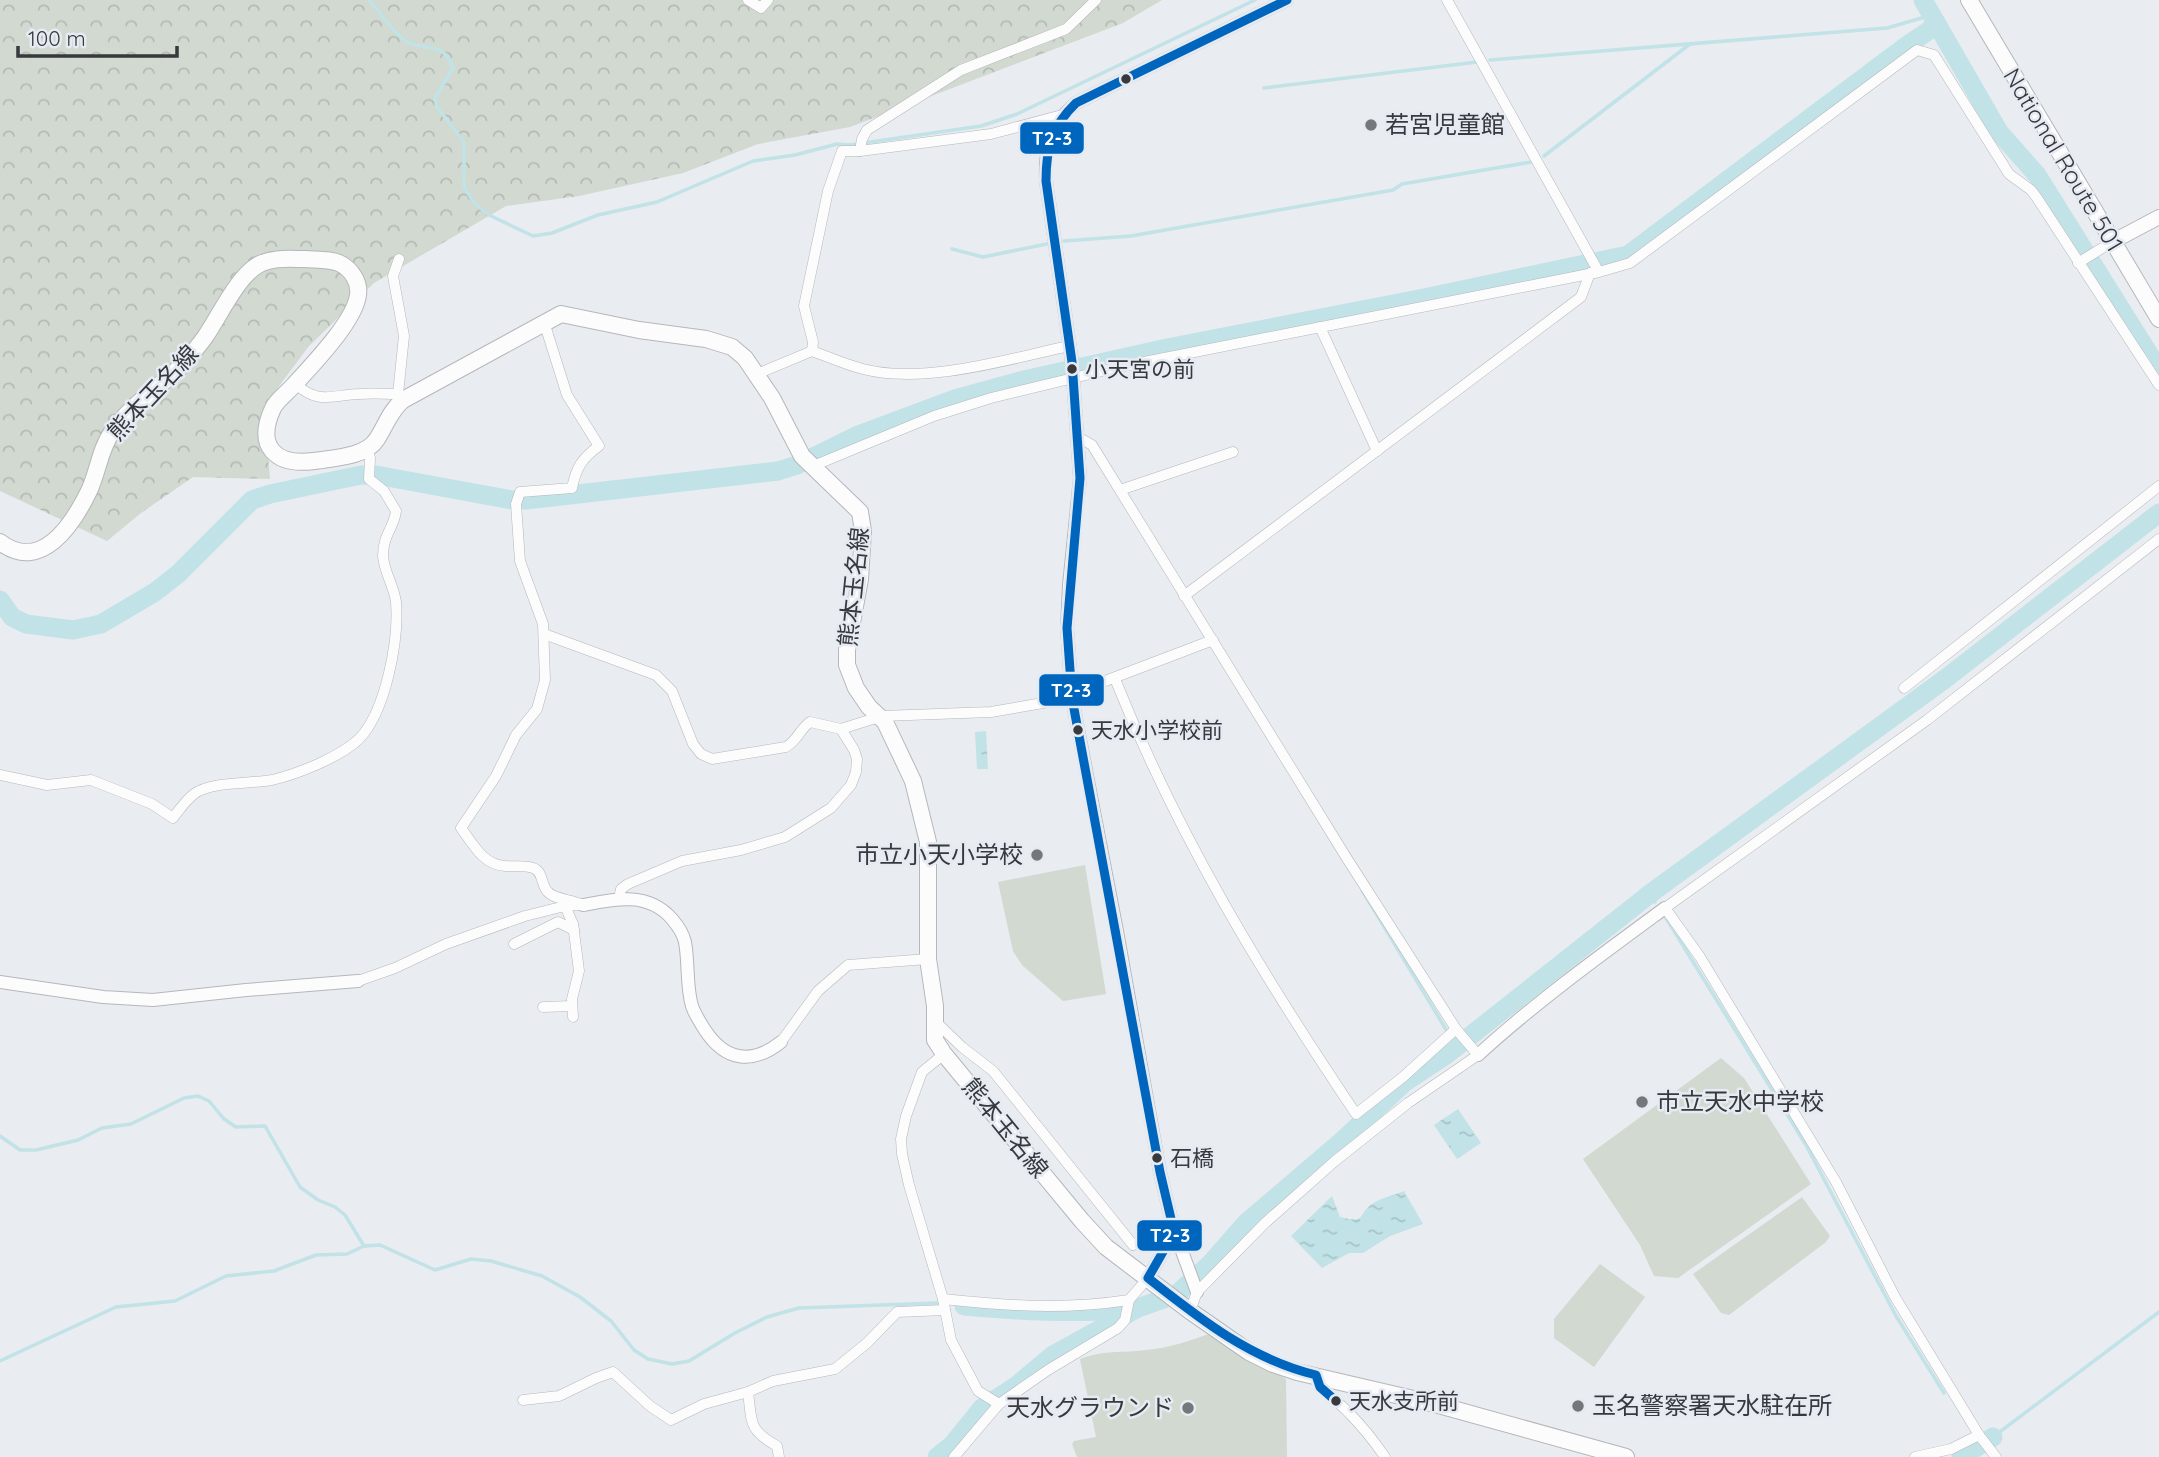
<svg xmlns="http://www.w3.org/2000/svg" width="2159" height="1457" viewBox="0 0 2159 1457" font-family="Quicksand,'Noto Sans JP',sans-serif">
  <style>
    .forest { fill: url(#forest-crowns) }
    .park { fill: #d1d9d0 }
    .water { fill: url(#water-ripples) }
    .lines { fill: none; stroke-linecap: round; stroke-linejoin: round }
    .stream { stroke: #c1e2e6; stroke-width: 3.5 }
    .river { stroke: #c1e2e6; stroke-width: 19 }
    .minor-casing { stroke: #b5b7ba; stroke-width: 11 }
    .tertiary-casing { stroke: #b5b7ba; stroke-width: 14 }
    .secondary-casing { stroke: #b5b7ba; stroke-width: 16 }
    .primary-casing { stroke: #b5b7ba; stroke-width: 18 }
    .trunk-casing { stroke: #b5b7ba; stroke-width: 18 }
    .minor { stroke: #fcfcfd; stroke-width: 10 }
    .tertiary { stroke: #fcfcfd; stroke-width: 12 }
    .secondary { stroke: #fcfcfd; stroke-width: 14 }
    .primary { stroke: #fcfcfd; stroke-width: 16 }
    .trunk { stroke: #fcfcfd; stroke-width: 16 }
    .bus-1-casing { stroke: #e6ebf3; stroke-width: 14 }
    .bus-1 { stroke: #0065bd; stroke-width: 9 }
    .bus-dot { fill: #37393c; stroke: #e6ebf3; stroke-width: 2.5 }
    .poi-dot { fill: #75787b; stroke: #e6ebf3; stroke-width: 2.5 }
    .labels { text-anchor: middle; stroke-width: 5; stroke-linejoin: round; paint-order: stroke }
    .bus-label { font-size: 22px; fill: #37393c; stroke: #e6ebf3; text-anchor: start }
    .poi-label { font-size: 24px; fill: #37393c; stroke: #e6ebf3; text-anchor: start }
    .street-label { font-size: 24px; fill: #37393c; stroke: #e6ebf3 }
    .line-badge { stroke: #e6ebf3; stroke-width: 2.5 }
    .badge-label { font-size: 19px; text-anchor: middle; font-weight: bold; fill: #fff }
  </style>
  <defs>
    <pattern id="forest-crowns" width="20" height="18" patternUnits="userSpaceOnUse" patternTransform="scale(1.75)"><rect width="20" height="18" fill="#d1d9d0"/><path d="M2 6a3 3 0 1 1 6 0M12 15a3 3 0 1 1 6 0" fill="none" stroke="#b4bbb4"/></pattern>
    <pattern id="water-ripples" width="26" height="14" patternUnits="userSpaceOnUse" patternTransform="scale(1.75)"><rect width="26" height="14" fill="#c1e2e6"/><path d="M2 4q2-2 4 0t4 0M15 11q2-2 4 0t4 0" fill="none" stroke="#a6c3c6"/></pattern>
  </defs>
  <rect width="100%" height="100%" fill="#e9ecf0"/>
  <path class="forest" d="M0,0H1162L1123,23L850,127L758,144L683,173L579,196L506,206L374,283L309,346L264,406L270,479L193,477L141,513L107,541L0,491Z"/>
  <g class="park">
    <path d="M1085,865L1106,994L1063,1001L1022,965L1013,951L998,882Z"/>
    <path d="M1721,1058L1744,1078L1811,1184L1678,1278L1654,1276L1640,1245L1583,1159Z"/>
    <path d="M1802,1197L1830,1236L1826,1242L1729,1315L1721,1313L1693,1274Z"/>
    <path d="M1600,1264L1645,1297L1594,1367L1554,1338V1319Z"/>
    <path d="M1211,1333L1286,1379L1287,1457H1077L1072,1444L1074,1441L1096,1437L1080,1359C1102,1350 1123,1353 1146,1350C1169,1348 1190,1341 1211,1333Z"/>
  </g>
  <g class="water">
    <path d="M986,731L988,769H977L975,732Z"/>
    <path d="M1458,1109L1481,1143L1457,1159L1434,1125Z"/>
    <path d="M1404,1191L1423,1224L1390,1236L1363,1253H1349L1322,1268L1291,1236L1332,1196L1340,1217C1367,1224 1357,1215 1372,1204C1380,1198 1395,1195 1404,1191Z"/>
  </g>
  <g class="lines">
    <g class="stream">
      <path d="M369,0C378,10 396,36 407,42C427,51 444,41 453,68L435,98L437,107L464,142V187L474,203L489,215L533,236L552,233L598,215L657,202L753,161L795,155L837,144L850,145L981,126L1017,114L1255,0"/>
      <path d="M1490,60L1887,28L1932,15"/>
      <path d="M1264,88L1477,62"/>
      <path d="M1544,156L1690,44"/>
      <path d="M1064,241L1131,236L1393,190L1402,184L1531,162"/>
      <path d="M952,249L983,257L1047,244"/>
      <path d="M1362,890L1456,1046"/>
      <path d="M1651,893L1655,902"/>
      <path d="M1666,918L1806,1145L1896,1316L1944,1393"/>
      <path d="M0,1136L20,1150H36L78,1140L102,1128L131,1124L184,1098L198,1096L209,1101L224,1119L236,1127L265,1126L300,1187L318,1200L335,1207L345,1215L364,1246"/>
      <path d="M0,1361L116,1307L175,1301L226,1276L274,1271L316,1255L347,1254L364,1246L380,1245L435,1270L471,1259L491,1261L542,1276L580,1297L611,1321L634,1350L648,1359L672,1364L689,1361L735,1333L767,1317L799,1308L937,1303"/>
      <path d="M1993,1437L2159,1312"/>
    </g>
    <g class="river">
      <path d="M1923,0L1999,132L2037,175L2159,370"/>
      <path d="M0,600L12,617L26,624L73,630L101,624L155,592L178,574L252,500L270,494L361,475H376L512,500H526L778,471L797,465L856,436L955,399L1024,380L1167,348L1419,299L1628,255L1906,46L1937,25"/>
      <path d="M964,1306C1020,1311 1074,1314 1130,1309"/>
      <path d="M937,1457L952,1445L982,1408L1016,1386L1053,1355L1138,1308L1177,1294L1210,1264L1246,1223L1342,1141L1405,1082L1446,1055L1651,893L1945,679L2159,513"/>
      <path d="M1961,1457L1993,1437"/>
    </g>
    <defs>
      <g id="minor">
        <path d="M748,0L761,8L768,0"/>
        <path d="M1447,0L1596,267"/>
        <path d="M860,151L862,139L867,130L961,70L1066,29L1096,0"/>
        <path d="M399,259L393,276L404,336L398,394L403,400"/>
        <path d="M2078,263L2112,242"/>
        <path d="M544,322L567,395L599,446C582,458 576,468 572,488L520,492L516,504L520,561L543,624L545,680L537,709L516,735L496,776L461,828C473,844 483,865 505,866C513,867 526,865 533,868C543,871 541,884 547,891C554,900 572,899 583,905"/>
        <path d="M1320,327L1377,451"/>
        <path d="M812,351L813,342L804,306L828,191L842,151H860L991,134L1062,115"/>
        <path d="M757,374L812,351C829,357 846,365 863,369C924,385 1009,359 1069,346"/>
        <path d="M296,384C318,405 332,395 359,394C372,393 385,394 398,394"/>
        <path d="M1078,437L1092,445L1346,857L1456,1029L1478,1055L1408,1103L1335,1161L1265,1223L1197,1292L1190,1311"/>
        <path d="M813,466L934,416L991,398L1119,367L1599,272L1630,263L1917,50L1934,55L2009,174L2031,190L2037,198L2159,385"/>
        <path d="M1120,490L1233,452"/>
        <path d="M1184,596L1581,297L1590,273"/>
        <path d="M544,634L656,675L672,691L693,744L701,754L712,759L786,747C797,741 800,729 810,722L841,729L882,716L991,712L1072,698"/>
        <path d="M1115,679C1178,836 1261,973 1356,1114L1403,1077L1456,1029"/>
        <path d="M1904,688L2159,486"/>
        <path d="M1071,694L1213,640"/>
        <path d="M0,775L47,785L91,780L152,804L173,818C179,810 186,800 194,794C211,781 251,784 272,780C298,774 340,757 359,739C386,711 399,640 396,602C394,586 384,572 383,556C383,534 394,528 396,511L384,491L369,479L370,458L368,450"/>
        <path d="M619,898L621,889L628,884L682,861L741,850L785,837L831,808L851,785L856,772L857,759L854,750L841,729"/>
        <path d="M565,906L573,924L579,971L572,999L573,1017"/>
        <path d="M514,944L558,922L574,930"/>
        <path d="M358,981L395,968L446,944L525,916L565,906L579,905"/>
        <path d="M543,1007L572,1006"/>
        <path d="M935,1021L962,1047L993,1071L1133,1245L1154,1235L1169,1238"/>
        <path d="M781,1042L818,991L848,965L928,959"/>
        <path d="M944,1054L922,1072L906,1116L901,1139L902,1154L909,1185L943,1299L951,1340L978,1391L999,1404L1048,1370L1118,1328L1125,1320L1129,1300L1148,1278"/>
        <path d="M943,1299C1009,1306 1063,1310 1129,1300"/>
        <path d="M1316,1375C1322,1393 1337,1400 1349,1413C1363,1427 1374,1441 1385,1457"/>
        <path d="M748,1392C752,1422 748,1430 777,1446L779,1457"/>
        <path d="M523,1400L559,1396L596,1378L613,1372L650,1406L671,1420L704,1404L748,1392L773,1381L835,1369L867,1343L897,1312L945,1310"/>
        <path d="M954,1457L999,1404"/>
        <path d="M1915,1457L1951,1449L1979,1435"/>
        <path d="M1996,1457L1979,1435L1895,1297L1836,1182L1700,957L1665,908L1927,720L2159,539"/>
      </g>
      <g id="tertiary">
        <path d="M583,905C614,899 648,891 672,919C678,926 683,933 685,942C689,963 686,986 692,1006C695,1015 700,1022 705,1030C725,1061 752,1065 781,1042"/>
        <path d="M0,982L103,997L153,1000L246,990L358,981"/>
        <path d="M1478,1055C1536,1002 1601,955 1665,908"/>
        <path d="M1172,1224L1197,1292"/>
        <path d="M1148,1278L1168,1243L1172,1223L1160,1172L1117,931L1072,698L1067,628L1069,585L1080,478L1072,362L1046,181C1045,146 1048,127 1076,103L1287,0"/>
      </g>
      <path id="secondary" d="M2112,242L2159,217"/>
      <path id="primary" d="M0,542C41,574 73,524 89,491C98,472 100,449 112,432C130,405 159,388 181,366C189,357 198,347 205,337C219,317 237,277 258,265C272,257 290,259 305,259C316,260 332,259 341,264C352,270 360,283 358,295C355,321 312,365 294,385C288,392 277,400 273,408C255,447 276,466 314,461C334,458 366,457 377,439C386,425 390,411 403,400L561,314L639,330L706,339L732,347L745,358L772,398L802,456L860,512L863,531L860,579L847,650V665L856,688L869,707L885,722L913,781L928,842V959L935,1006V1040L944,1054L1082,1221L1106,1247L1190,1311L1249,1352L1273,1364L1297,1372L1435,1404L1626,1457"/>
      <path id="trunk" d="M1969,0L2159,319"/>
    </defs>
    <use href="#minor" class="minor-casing"/>
    <use href="#tertiary" class="tertiary-casing"/>
    <use href="#secondary" class="secondary-casing"/>
    <use href="#primary" class="primary-casing"/>
    <use href="#trunk" class="trunk-casing"/>
    <use href="#minor" class="minor"/>
    <use href="#tertiary" class="tertiary"/>
    <use href="#secondary" class="secondary"/>
    <use href="#primary" class="primary"/>
    <use href="#trunk" class="trunk"/>
    <defs>
      <path id="bus-1" d="M1287,0L1076,103C1052,126 1046,148 1046,181L1072,362L1080,478L1067,628L1072,698L1160,1172L1172,1223L1168,1243L1148,1278C1200,1319 1250,1359 1316,1375L1320,1387L1336,1401"/>
    </defs>
    <use href="#bus-1" class="bus-1-casing"/>
    <use href="#bus-1" class="bus-1"/>
  </g>
  <g class="bus-dot">
    <circle cx="1126" cy="79" r="6"/>
    <circle cx="1072" cy="369" r="6"/>
    <circle cx="1078" cy="730" r="6"/>
    <circle cx="1157" cy="1158" r="6"/>
    <circle cx="1336" cy="1401" r="6"/>
  </g>
  <g class="poi-dot">
    <circle cx="1371" cy="125" r="7"/>
    <circle cx="1037" cy="855" r="7"/>
    <circle cx="1642" cy="1102" r="7"/>
    <circle cx="1578" cy="1406" r="7"/>
    <circle cx="1188" cy="1408" r="7"/>
  </g>
  <g class="labels">
    <g class="bus-label">
      <text x="1085" y="377">小天宮の前</text>
      <text x="1091" y="738">天水小学校前</text>
      <text x="1170" y="1166">石橋</text>
      <text x="1349" y="1409">天水支所前</text>
    </g>
    <g class="poi-label">
      <text x="1385" y="133">若宮児童館</text>
      <text x="1023" y="863" text-anchor="end">市立小天小学校</text>
      <text x="1656" y="1110">市立天水中学校</text>
      <text x="1592" y="1414">玉名警察署天水駐在所</text>
      <text x="1174" y="1416" text-anchor="end">天水グラウンド</text>
    </g>
    <g class="street-label">
      <text transform="translate(2063 160) rotate(59)" y="8">National Route 501</text>
      <text transform="translate(153 393) rotate(-47)" y="8">熊本玉名線</text>
      <text transform="translate(854 587) rotate(-84)" y="8">熊本玉名線</text>
      <text transform="translate(1005 1128) rotate(51)" y="8">熊本玉名線</text>
    </g>
  </g>
  <g class="line-badge">
    <rect x="1019" y="121" width="66" height="34" rx="7" fill="#0065bd"/>
    <rect x="1038" y="673" width="67" height="34" rx="7" fill="#0065bd"/>
    <rect x="1136" y="1219" width="67" height="33" rx="7" fill="#0065bd"/>
  </g>
  <g class="badge-label">
    <text x="1052" y="145">T2-3</text>
    <text x="1071" y="697">T2-3</text>
    <text x="1170" y="1242">T2-3</text>
  </g>
  <path d="M18 46v10h159v-10" fill="none" stroke="#37393c" stroke-width="3.5"/>
  <text x="28" y="46" font-size="21" fill="#37393c" stroke="#e6ebf3" stroke-width="5" paint-order="stroke">100 m</text>
</svg>
